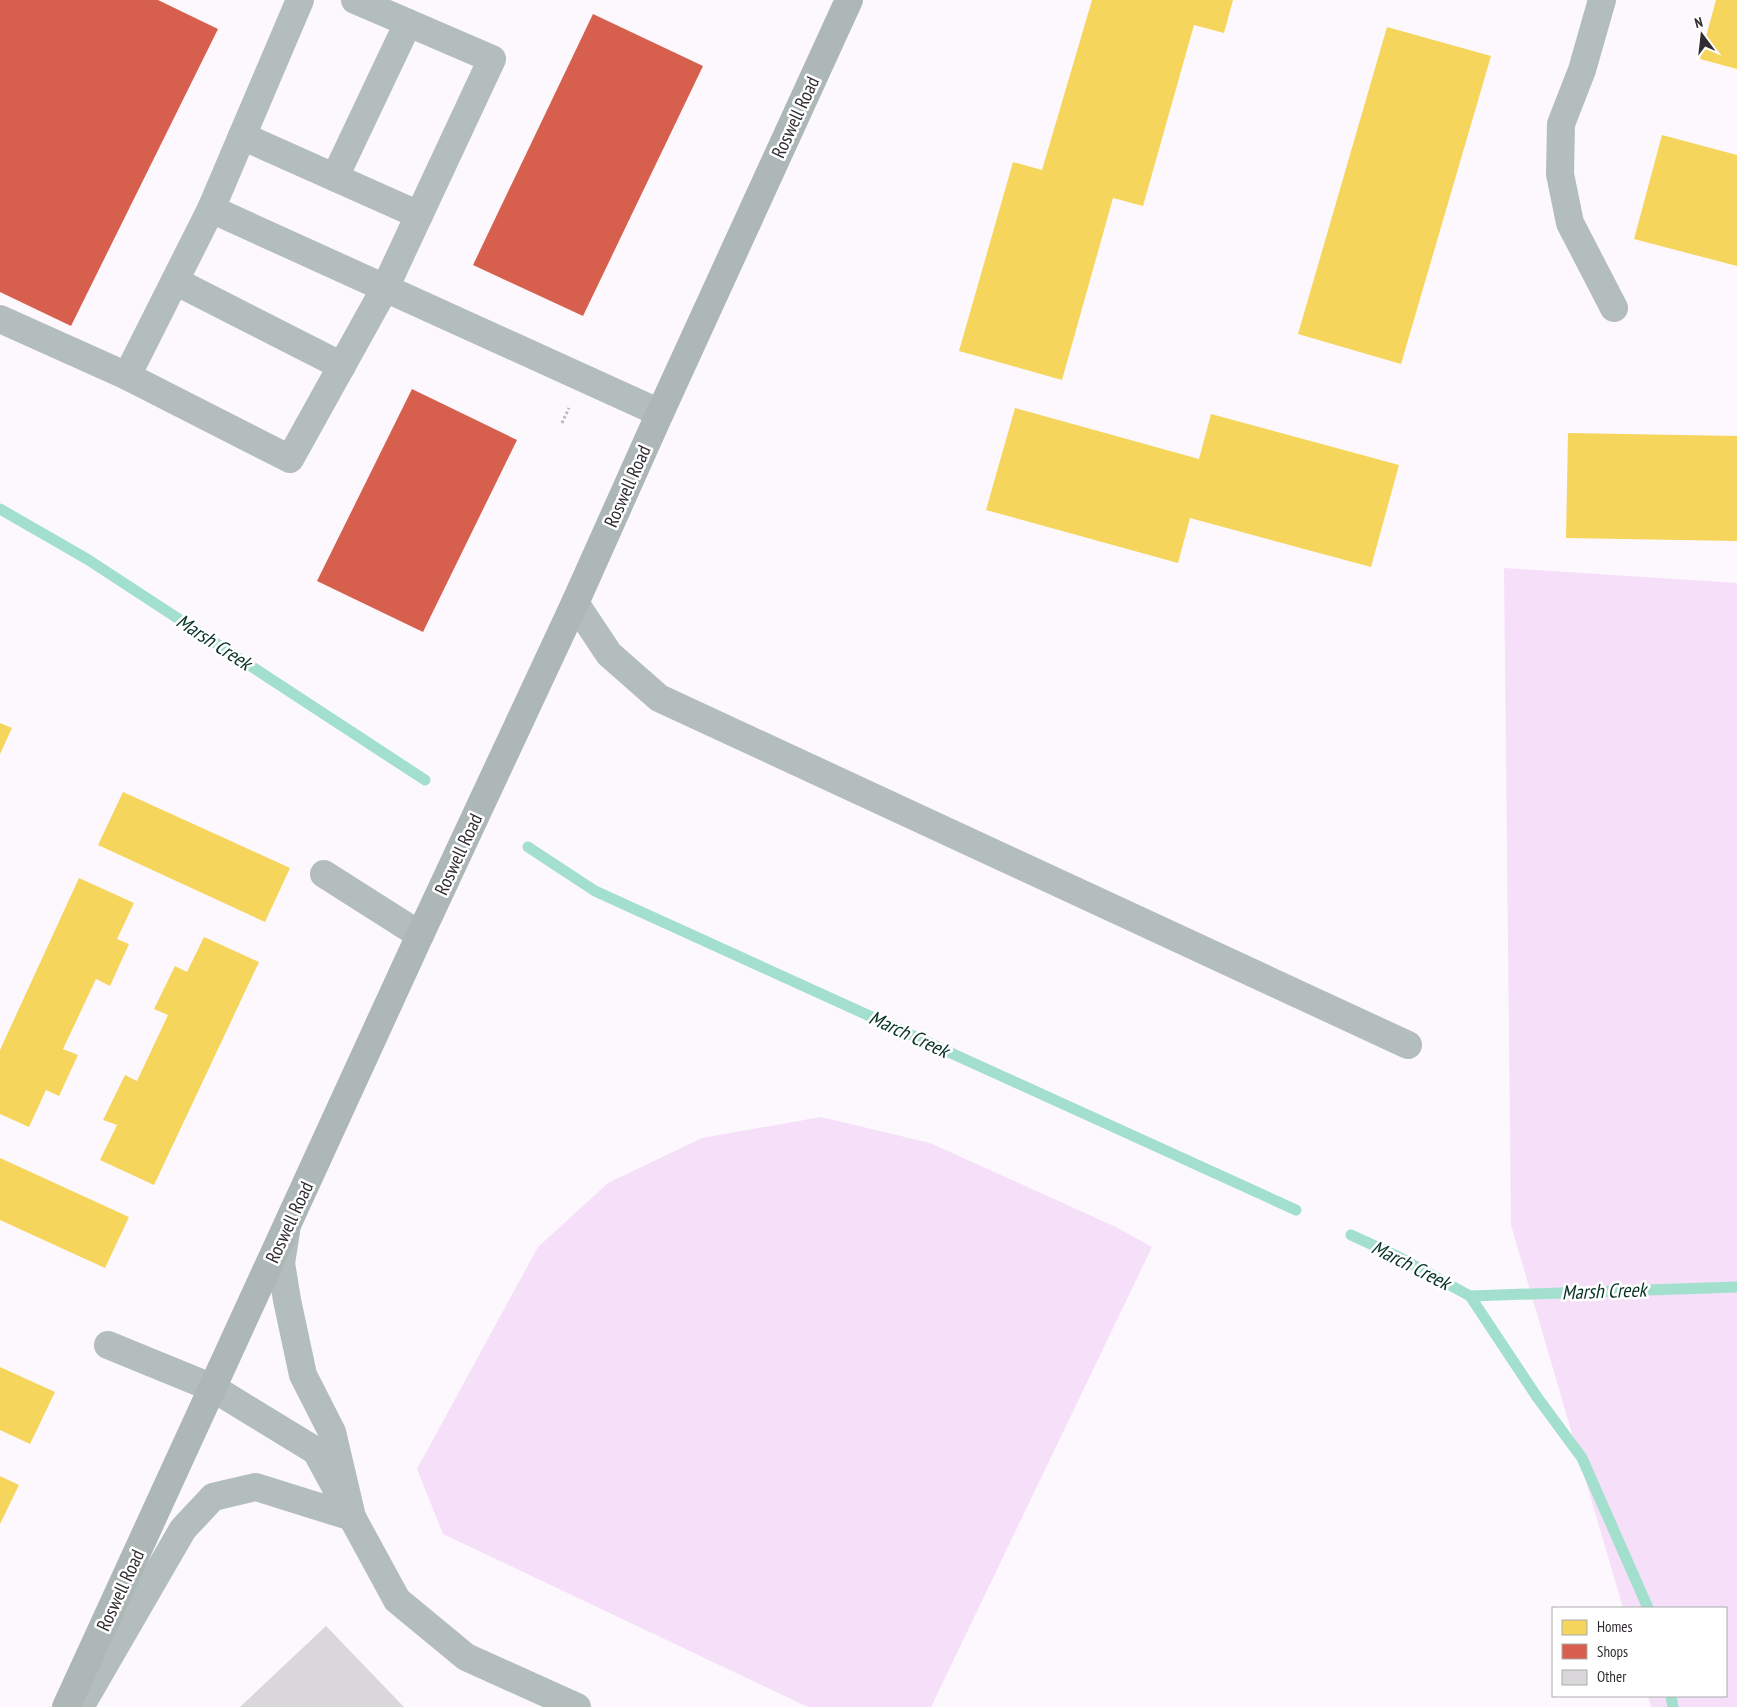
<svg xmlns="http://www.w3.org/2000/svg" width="1737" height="1707" viewBox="0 0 1737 1707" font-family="'PT Sans Narrow',sans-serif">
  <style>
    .green { fill: #f5dff9 }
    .homes { fill: #f6d55c }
    .shops { fill: #d6604d }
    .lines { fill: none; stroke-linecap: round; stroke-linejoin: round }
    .stream { stroke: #a2e0cd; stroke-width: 11 }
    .building { fill: #dad7db }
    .path { stroke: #b6bcbc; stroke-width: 3; stroke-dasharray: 2.5 2.5; stroke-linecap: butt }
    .minor { stroke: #b2bdbc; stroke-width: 28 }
    .major { stroke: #acb7b6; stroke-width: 28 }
    .labels { text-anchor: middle; stroke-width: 5; stroke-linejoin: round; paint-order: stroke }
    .street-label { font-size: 19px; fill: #302c31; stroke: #fff }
    .water-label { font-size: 20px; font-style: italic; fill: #073327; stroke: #fff }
  </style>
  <rect width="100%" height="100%" fill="#fcf8fd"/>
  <g class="green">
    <path d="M1504,568L1737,583V1707H1651L1648,1696H1726V1608H1623L1511,1225Z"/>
    <path d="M821,1117L930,1143L1116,1227L1152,1247L931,1707H808L443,1534L417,1469L538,1247L608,1183L702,1138Z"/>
  </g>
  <g class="homes">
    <path d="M1092,0H1233L1224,33L1194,25L1143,206L1113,198L1062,380L959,351L1013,162L1042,170Z"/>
    <path d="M1716,0H1737V69L1700,59Z"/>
    <path d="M1387,27L1491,56L1401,364L1298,334Z"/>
    <path d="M1662,135L1737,155V266L1634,239Z"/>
    <path d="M1015,408L1199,459L1211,414L1399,465L1371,567L1190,518L1178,563L986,510Z"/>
    <path d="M1568,433L1737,436V541L1566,538Z"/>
    <path d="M0,723L12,728L0,754Z"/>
    <path d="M123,792L290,868L265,922L98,845Z"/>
    <path d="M79,878L134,903L117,939L129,944L110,986L96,979L63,1049L78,1055L59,1096L46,1090L29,1127L0,1114V1050Z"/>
    <path d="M204,937L259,962L154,1185L100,1160L117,1125L103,1120L125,1075L137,1081L168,1015L154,1009L175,966L187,972Z"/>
    <path d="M0,1158L129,1217L105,1268L0,1220Z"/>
    <path d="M0,1367L55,1392L30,1444L0,1430Z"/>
    <path d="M0,1476L19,1485L0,1524Z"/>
  </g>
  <g class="shops">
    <path d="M0,0H158L218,29L71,326L0,292Z"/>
    <path d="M593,14L703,66L583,316L473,265Z"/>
    <path d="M412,389L517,440L423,632L317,581Z"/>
  </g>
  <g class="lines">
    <g class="stream">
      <path d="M0,509L87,559L425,780"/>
      <path d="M528,847L595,891L1296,1210"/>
      <path d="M1351,1235L1397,1256L1470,1296L1537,1397L1582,1458L1648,1608"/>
      <path d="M1470,1296L1737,1287"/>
      <path d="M1671,1696L1673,1707"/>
    </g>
  </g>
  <path class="building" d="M326,1626L404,1707H240Z"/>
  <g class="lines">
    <path class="path" d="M562,423L569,408"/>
    <g class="minor">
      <path d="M300,0L211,209L127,376L290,459L385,288L492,59L355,0"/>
      <path d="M1602,0L1582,70L1561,124L1560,174L1570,223L1614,308"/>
      <path d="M242,136L419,215"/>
      <path d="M335,177L408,23"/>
      <path d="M211,209L660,413"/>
      <path d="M175,281L342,366"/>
      <path d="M0,319L127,376"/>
      <path d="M575,603L609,654L659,698L1408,1045"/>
      <path d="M324,874L420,935"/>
      <path d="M108,1345L213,1388L316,1451L397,1600L466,1657L577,1707"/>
      <path d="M80,1707L183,1529L213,1497L256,1487L352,1517L332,1432L303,1375L287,1300L281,1263L286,1232"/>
    </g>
    <path class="major" d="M66,1707L420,935L575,603L660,413L849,0"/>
  </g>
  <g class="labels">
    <g class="street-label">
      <text transform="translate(795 117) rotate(-65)" y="7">Roswell Road</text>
      <text transform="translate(627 486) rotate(-66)" y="7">Roswell Road</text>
      <text transform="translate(458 854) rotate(-65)" y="7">Roswell Road</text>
      <text transform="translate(289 1222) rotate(-65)" y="7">Roswell Road</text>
      <text transform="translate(120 1590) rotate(-65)" y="7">Roswell Road</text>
    </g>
    <g class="water-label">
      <text transform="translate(214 642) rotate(33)" y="7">Marsh Creek</text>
      <text transform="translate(909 1034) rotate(25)" y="7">March Creek</text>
      <text transform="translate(1411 1265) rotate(27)" y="7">March Creek</text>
      <text transform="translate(1604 1291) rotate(-2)" y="7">Marsh Creek</text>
    </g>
  </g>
  <rect x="1552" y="1607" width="175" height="90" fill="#ffffff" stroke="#acabad"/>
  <rect x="1562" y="1620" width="25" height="15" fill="#f6d55c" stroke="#acabad"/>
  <text x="1597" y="1632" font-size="15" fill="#302c31">Homes</text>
  <rect x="1562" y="1644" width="25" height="15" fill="#d6604d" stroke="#acabad"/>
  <text x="1597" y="1657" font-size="15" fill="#302c31">Shops</text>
  <rect x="1562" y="1670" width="25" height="15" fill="#dad7db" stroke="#acabad"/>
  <text x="1597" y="1682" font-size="15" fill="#302c31">Other</text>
  <g transform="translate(1702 35) rotate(345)" stroke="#ffffff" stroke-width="4" paint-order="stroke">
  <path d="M0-4L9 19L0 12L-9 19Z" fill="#302c31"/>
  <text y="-8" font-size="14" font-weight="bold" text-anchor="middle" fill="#302c31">N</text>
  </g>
</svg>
